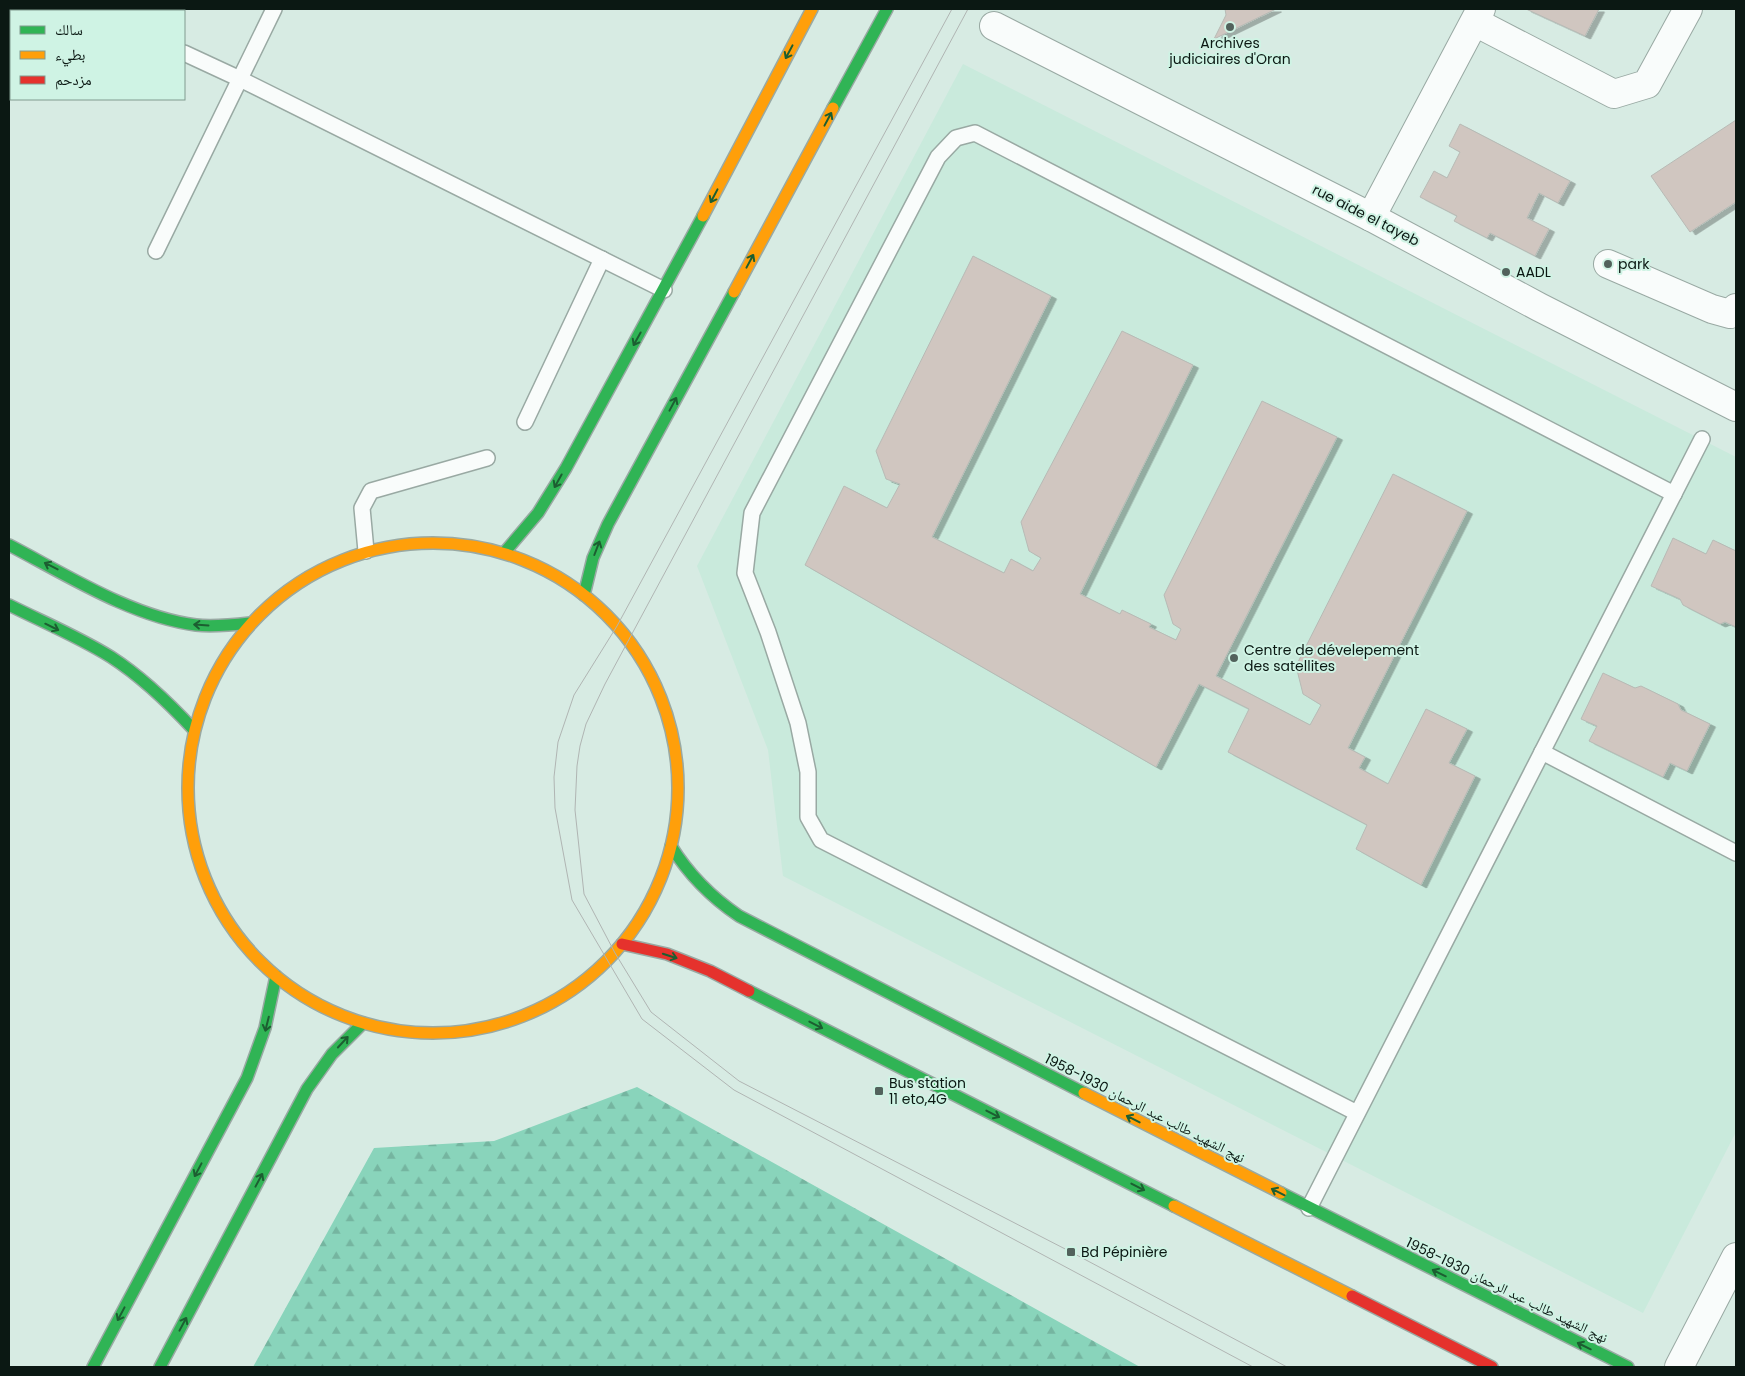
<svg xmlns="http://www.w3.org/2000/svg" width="1745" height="1376" viewBox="0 0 1745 1376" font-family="Poppins,'Noto Naskh Arabic',sans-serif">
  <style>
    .built { fill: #c9eadc }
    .forest { fill: url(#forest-firs) }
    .building { fill: #d0c6c0; stroke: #b7bab5; filter: url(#shadow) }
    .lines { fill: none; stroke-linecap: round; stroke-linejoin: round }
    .lane-casing { stroke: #99a9a3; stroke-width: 18 }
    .street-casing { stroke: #99a9a3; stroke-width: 30 }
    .fast-casing { stroke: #99a9a3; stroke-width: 14 }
    .slow-casing { stroke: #99a9a3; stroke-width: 14 }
    .jam-casing { stroke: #99a9a3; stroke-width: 14 }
    .lane { stroke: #f9fcfb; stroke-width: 15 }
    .street { stroke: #f9fcfb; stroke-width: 28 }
    .fast { stroke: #30b455; stroke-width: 11 }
    .slow { stroke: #ff9f0a; stroke-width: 11 }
    .jam { stroke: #e5322d; stroke-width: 11 }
    .tram { stroke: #b0b5b3; stroke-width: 1 }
    .oneway { stroke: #1c5e31 }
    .poi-dot { fill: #52625c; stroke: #cff3e4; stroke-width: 2 }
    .labels { text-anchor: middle; stroke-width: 4; stroke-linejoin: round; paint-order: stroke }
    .poi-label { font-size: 14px; fill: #0b1813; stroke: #cff3e4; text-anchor: start }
    .street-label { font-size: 14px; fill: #0b1813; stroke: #cff3e4 }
  </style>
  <defs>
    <pattern id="forest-firs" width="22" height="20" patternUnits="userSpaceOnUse" patternTransform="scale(1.25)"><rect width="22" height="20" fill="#89d4bb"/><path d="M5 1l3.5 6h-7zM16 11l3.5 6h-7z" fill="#75b5a0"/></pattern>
    <filter id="shadow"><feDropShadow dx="5.5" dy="3" stdDeviation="0" flood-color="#0004"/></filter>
  </defs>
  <rect width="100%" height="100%" fill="#d7ebe3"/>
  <path class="built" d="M963,64L1736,457V1132L1643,1313L783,876L768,750L697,566Z"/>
  <path class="forest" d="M637,1087L1140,1367H253L374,1148L494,1141Z"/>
  <g class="building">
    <path d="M1225,9H1276L1214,39L1226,15Z"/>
    <path d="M1526,9H1599L1585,36Z"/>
    <path d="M1736,120V202L1690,232L1651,176Z"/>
    <path d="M1460,124L1570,181L1558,203L1539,193L1527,218L1549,229L1535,256L1490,233L1487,238L1454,221L1457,216L1420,197L1434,171L1447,178L1460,152L1449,146Z"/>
    <path d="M973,256L1051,296L932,537L1004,573L1011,559L1033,571L1041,558L1029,551L1021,522L1122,331L1193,365L1080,594L1120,614L1122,610L1151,624L1149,627L1176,640L1181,629L1173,624L1164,595L1262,401L1337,437L1216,676L1310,725L1321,705L1303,694L1296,666L1393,474L1467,511L1348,748L1365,757L1359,768L1388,784L1426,709L1467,729L1449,763L1475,776L1421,885L1356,849L1367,825L1228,752L1249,709L1199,684L1156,767L805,565L844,486L887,508L900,484L886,479L876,451Z"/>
    <path d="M1673,538L1706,554L1713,540L1736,551V627L1725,622L1720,624L1683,605L1680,599L1651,586Z"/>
    <path d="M1603,673L1635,688L1641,686L1678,704L1681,710L1710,724L1687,771L1670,763L1663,777L1589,741L1597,726L1581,719Z"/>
  </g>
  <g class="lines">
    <defs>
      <g id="lane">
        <path d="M89,9L95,11"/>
        <path d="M184,53L240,79L664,290"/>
        <path d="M156,251L274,9"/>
        <path d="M525,422L602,259"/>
        <path d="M366,551L362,508L371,491L487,458"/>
        <path d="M1542,752L1736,853"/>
        <path d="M1357,1113L821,840L808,817V772L798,723L768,632L745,573L752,513L938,157L956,138L975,133L1674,494"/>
        <path d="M1309,1208L1702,439"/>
      </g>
      <g id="street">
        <path d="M1475,22L1614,94L1647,84L1688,9"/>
        <path d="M994,26L1371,217L1539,307L1736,407"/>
        <path d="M1371,217L1481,9"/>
        <path d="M1608,264L1712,309L1730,314L1736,308"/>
        <path d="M1679,1367L1736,1257"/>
      </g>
      <g id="fast">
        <path d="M833,108L887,9"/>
        <path d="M9,545C65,574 132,617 196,625C214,627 232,625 250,623"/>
        <path d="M504,553L538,513L566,468L703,216"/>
        <path d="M584,595L593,558L608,524L734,292"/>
        <path d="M9,605C43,622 79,637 111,657C142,677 169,703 194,730"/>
        <path d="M671,846C689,875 711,897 739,916L1084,1093"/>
        <path d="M749,991L1174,1206"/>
        <path d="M1281,1193L1628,1367"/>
        <path d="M93,1367L247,1078L265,1028L276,976"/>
        <path d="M160,1367L307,1089L332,1054L363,1023"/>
      </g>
      <g id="slow">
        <path d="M703,216L812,9"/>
        <path d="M734,292L833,108"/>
        <circle cx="433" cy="788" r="245"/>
        <path d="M1084,1093L1281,1193"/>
        <path d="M1174,1206L1352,1296"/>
      </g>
      <g id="jam">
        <path d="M622,944L667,954L710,971L749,991"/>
        <path d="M1352,1296L1492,1367"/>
      </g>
    </defs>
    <use href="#lane" class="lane-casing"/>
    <use href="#street" class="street-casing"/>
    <use href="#fast" class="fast-casing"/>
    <use href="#slow" class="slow-casing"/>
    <use href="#jam" class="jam-casing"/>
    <use href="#lane" class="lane"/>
    <use href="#street" class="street"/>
    <use href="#fast" class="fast"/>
    <use href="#slow" class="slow"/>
    <use href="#jam" class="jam"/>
    <g class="tram">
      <path d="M952,9L617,626L574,695L558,742L554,777L555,808L572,900L642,1019L734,1090L1253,1367"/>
      <path d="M968,9L605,684L586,724L580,746L577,766L575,810L584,894L615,953L651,1012L739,1081L1071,1252L1287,1367"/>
    </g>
  </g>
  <defs><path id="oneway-shaft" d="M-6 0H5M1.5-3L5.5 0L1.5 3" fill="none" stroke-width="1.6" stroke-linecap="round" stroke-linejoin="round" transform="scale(1.25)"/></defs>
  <g class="oneway">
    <use href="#oneway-shaft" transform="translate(789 52) rotate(118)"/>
    <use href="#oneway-shaft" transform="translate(828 119) rotate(-62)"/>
    <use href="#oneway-shaft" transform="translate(714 196) rotate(118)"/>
    <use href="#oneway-shaft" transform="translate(750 261) rotate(-62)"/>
    <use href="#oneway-shaft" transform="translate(637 339) rotate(119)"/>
    <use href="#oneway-shaft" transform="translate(673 404) rotate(-62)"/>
    <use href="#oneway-shaft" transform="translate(558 481) rotate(119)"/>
    <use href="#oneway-shaft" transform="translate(597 548) rotate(-69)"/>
    <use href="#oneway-shaft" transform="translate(51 566) rotate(-153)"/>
    <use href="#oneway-shaft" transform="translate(201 625) rotate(-176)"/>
    <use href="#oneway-shaft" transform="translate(52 627) rotate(26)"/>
    <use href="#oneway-shaft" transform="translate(670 956) rotate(18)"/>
    <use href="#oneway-shaft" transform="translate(267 1024) rotate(104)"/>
    <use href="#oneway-shaft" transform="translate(816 1025) rotate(27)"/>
    <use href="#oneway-shaft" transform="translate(343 1042) rotate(-47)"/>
    <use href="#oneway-shaft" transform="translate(993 1114) rotate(27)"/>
    <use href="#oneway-shaft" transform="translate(1133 1119) rotate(-153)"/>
    <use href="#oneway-shaft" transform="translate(198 1170) rotate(118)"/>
    <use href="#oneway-shaft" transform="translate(259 1180) rotate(-62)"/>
    <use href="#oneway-shaft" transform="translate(1138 1187) rotate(27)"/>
    <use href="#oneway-shaft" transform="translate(1278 1192) rotate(-153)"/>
    <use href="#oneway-shaft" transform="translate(1439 1273) rotate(-154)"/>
    <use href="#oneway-shaft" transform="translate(121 1314) rotate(118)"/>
    <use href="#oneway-shaft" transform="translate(183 1324) rotate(-62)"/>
    <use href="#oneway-shaft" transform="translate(1584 1346) rotate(-154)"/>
  </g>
  <g class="poi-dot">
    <circle cx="1230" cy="27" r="5"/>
    <circle cx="1608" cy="264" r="5"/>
    <circle cx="1506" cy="272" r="5"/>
    <circle cx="1234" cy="658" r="5"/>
    <rect x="874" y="1086" width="10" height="10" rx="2.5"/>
    <rect x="1066" y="1247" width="10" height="10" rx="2.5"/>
  </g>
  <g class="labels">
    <g class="poi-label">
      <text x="1230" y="48" text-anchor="middle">Archives<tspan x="1230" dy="16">judiciaires d'Oran</tspan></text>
      <text x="1618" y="269">park</text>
      <text x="1516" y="277">AADL</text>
      <text x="1244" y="655">Centre de dévelepement<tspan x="1244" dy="16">des satellites</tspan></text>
      <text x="889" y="1088">Bus station<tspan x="889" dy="16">11 eto,4G</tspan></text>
      <text x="1081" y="1257">Bd Pépinière</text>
    </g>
    <g class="street-label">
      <text transform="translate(1366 215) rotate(27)" y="5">rue aide el tayeb</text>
      <text transform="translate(1145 1108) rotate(27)" y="5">نهج الشهيد طالب عبد الرحمان 1930-1958</text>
      <text transform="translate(1507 1290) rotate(26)" y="5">نهج الشهيد طالب عبد الرحمان 1930-1958</text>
    </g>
  </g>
  <rect width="1745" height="1376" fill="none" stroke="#0b1813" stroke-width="20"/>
  <rect x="10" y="10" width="175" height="90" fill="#cff3e4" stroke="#819b90"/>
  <rect x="20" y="26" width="25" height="8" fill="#30b455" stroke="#819b90"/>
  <text x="55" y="35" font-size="15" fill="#0b1813">سالك</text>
  <rect x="20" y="51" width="25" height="8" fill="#ff9f0a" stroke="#819b90"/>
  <text x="55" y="60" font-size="15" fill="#0b1813">بطيء</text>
  <rect x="20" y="76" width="25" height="8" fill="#e5322d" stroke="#819b90"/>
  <text x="55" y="85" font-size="15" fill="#0b1813">مزدحم</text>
</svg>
